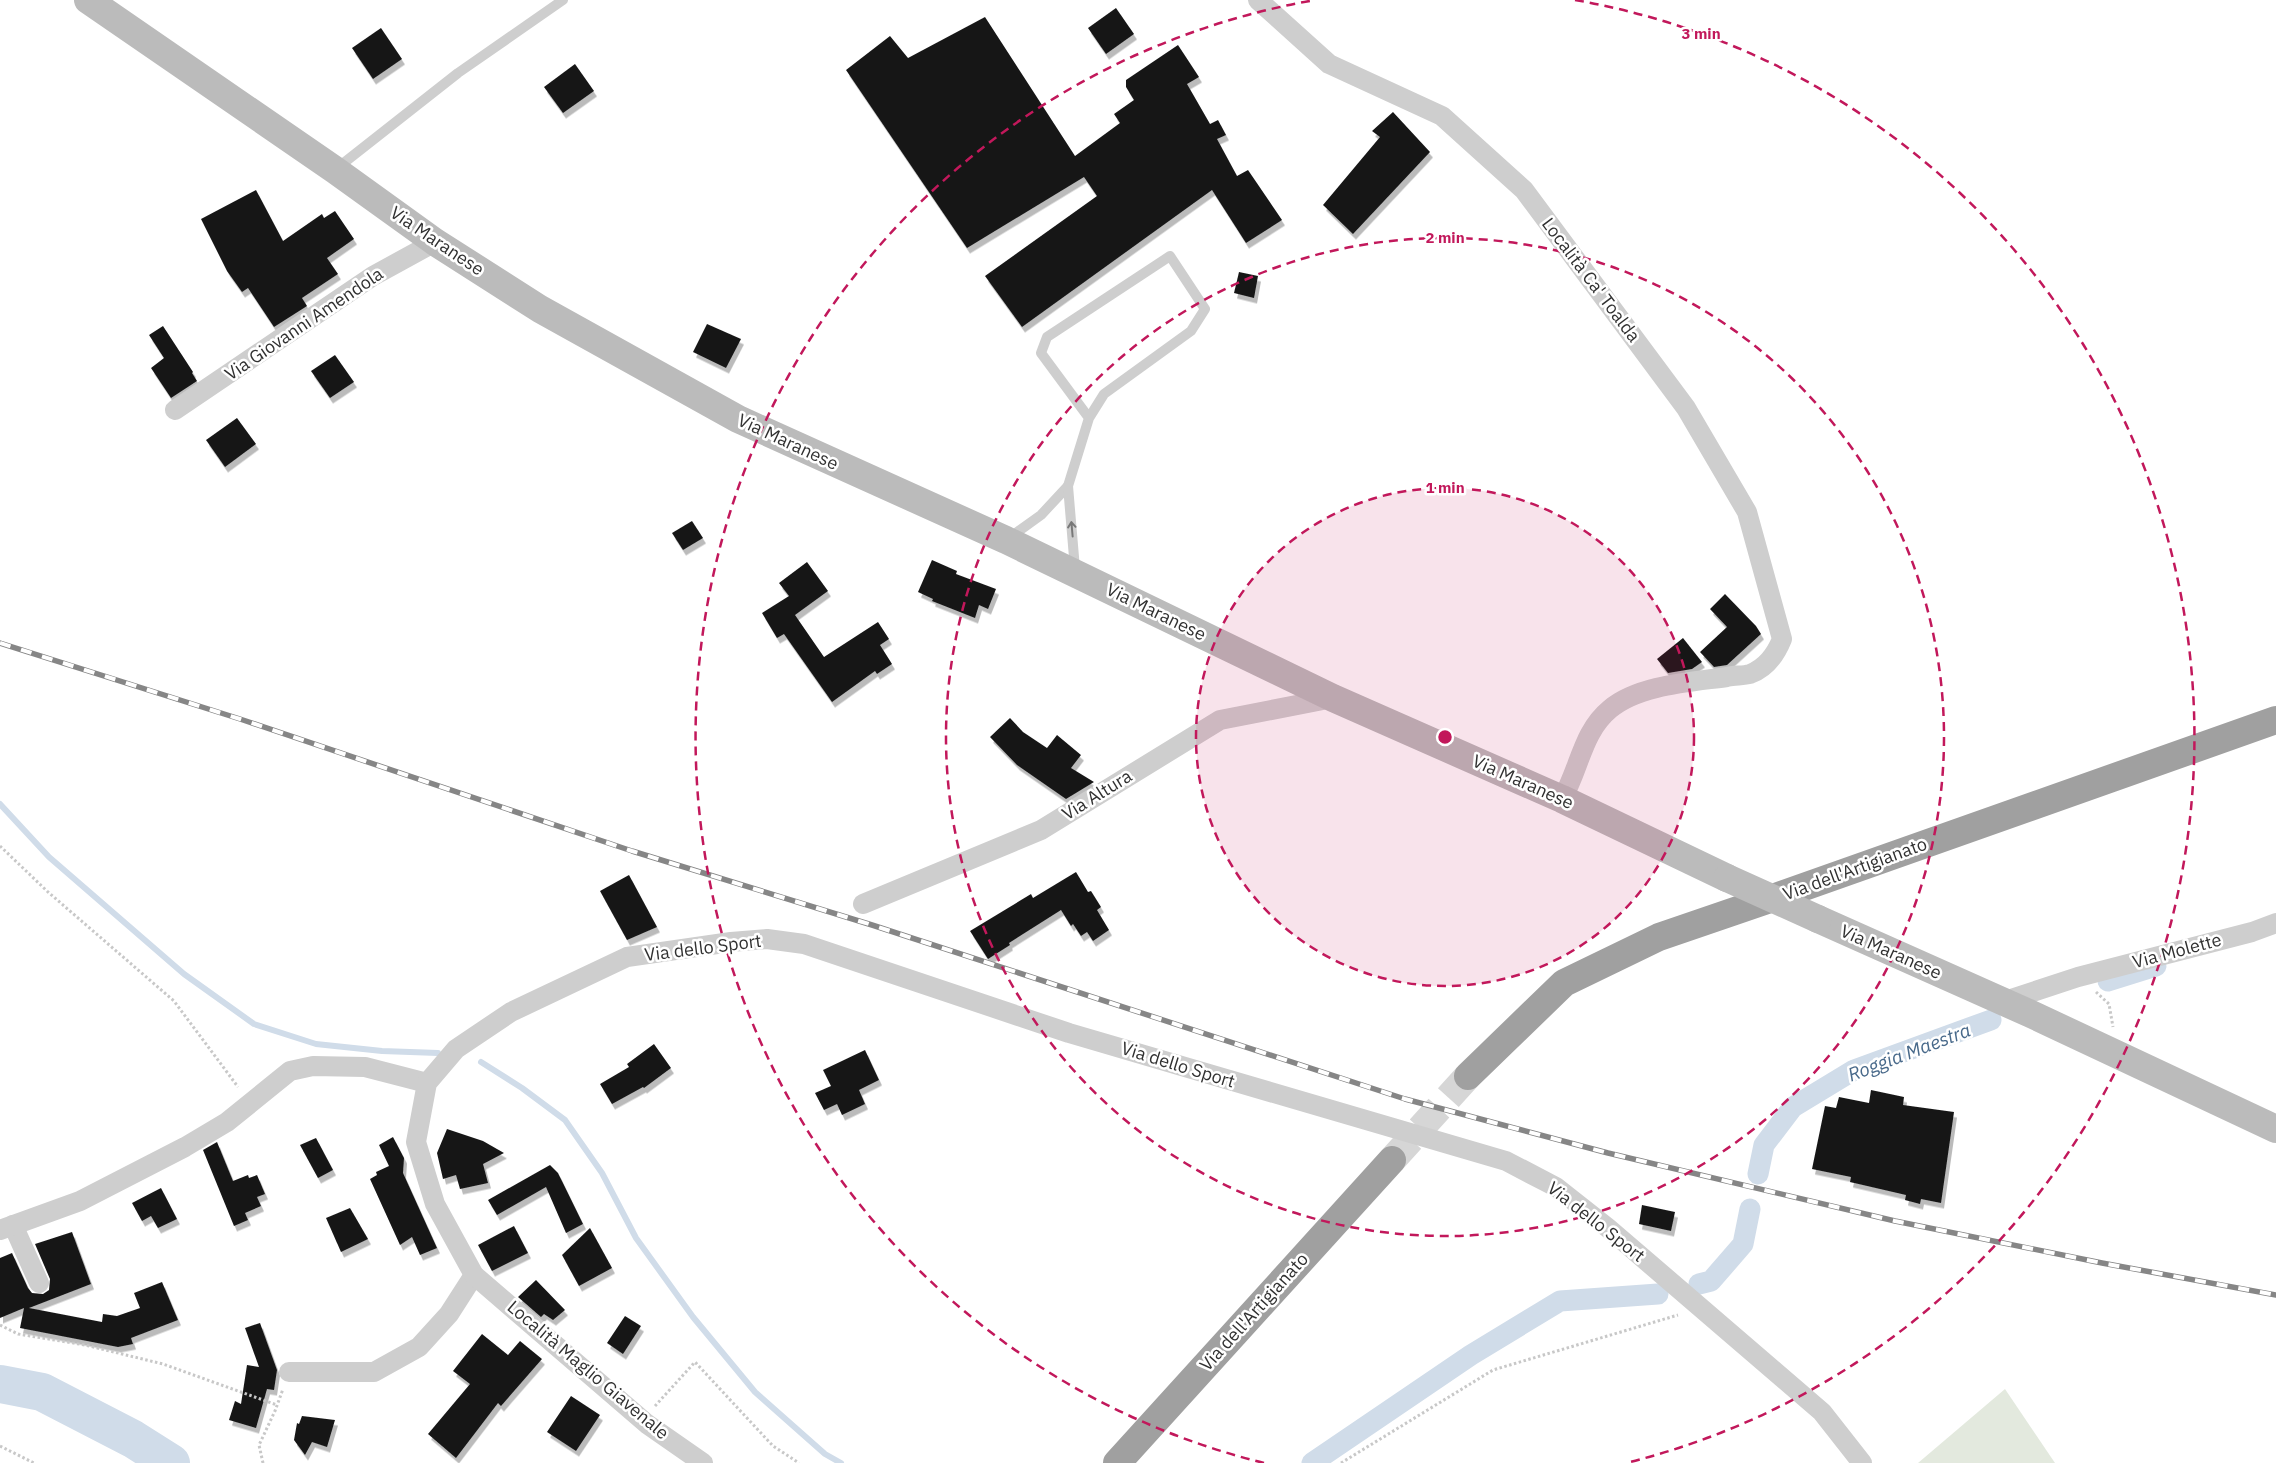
<svg xmlns="http://www.w3.org/2000/svg" width="2276" height="1463" viewBox="0 0 2276 1463" font-family="'IBM Plex Sans',sans-serif">
  <style>
    .green { fill: #e3e9de }
    .lines { fill: none; stroke-linecap: round; stroke-linejoin: round }
    .stream { stroke: #d0dce9; stroke-width: 6 }
    .canal { stroke: #d0dce9; stroke-width: 21 }
    .river { stroke: #d0dce9; stroke-width: 38 }
    .building { fill: #181818; filter: url(#shadow) }
    .trunk-tunnel { stroke: #d6d6d6; stroke-width: 28; stroke-dasharray: 28 14; stroke-linecap: butt }
    .path { stroke: #c8c8c8; stroke-width: 3; stroke-dasharray: 2.5 2.5; stroke-linecap: butt }
    .service { stroke: #cecece; stroke-width: 10 }
    .minor { stroke: #cecece; stroke-width: 20 }
    .secondary { stroke: #bbb; stroke-width: 28 }
    .trunk { stroke: #a0a0a0; stroke-width: 28 }
    .rail-casing { stroke: #868686; stroke-width: 5.5 }
    .rail { stroke: #fff; stroke-width: 4; stroke-dasharray: 11; stroke-linecap: butt }
    .secondary-bridge { stroke: #bbb; stroke-width: 28 }
    .oneway { stroke: #787878 }
    .ring { fill: none; stroke: #c2185b; stroke-width: 2.5; stroke-dasharray: 9 6 }
    .labels { text-anchor: middle; stroke-width: 5; stroke-linejoin: round; paint-order: stroke }
    .street-label { font-size: 18px; fill: #313131; stroke: #fff }
    .water-label { font-size: 19px; font-style: italic; fill: #48698a; stroke: #fff }
    .centre { fill: #c2185b; stroke: #fff; stroke-width: 2.5 }
    .ring-label { font-size: 15px; text-anchor: middle; font-weight: bold; fill: #c2185b; stroke: #fff; stroke-width: 5; stroke-linejoin: round; paint-order: stroke }
  </style>
  <defs>
    <filter id="shadow"><feDropShadow dx="3" dy="5.5" stdDeviation="0" flood-color="#0004"/></filter>
  </defs>
  <rect width="100%" height="100%" fill="#fff"/>
  <path class="green" d="M2005,1389L2055,1463H1918Z"/>
  <g class="lines">
    <g class="stream">
      <path d="M0,804L49,857L184,974L254,1024L316,1044L382,1051L438,1053"/>
      <path d="M481,1062L522,1088L565,1120L602,1173L636,1238L693,1317L755,1392L825,1454L841,1463"/>
    </g>
    <g class="canal">
      <path d="M2108,981L2156,966"/>
      <path d="M1758,1174L1764,1145L1793,1107L1854,1070L1991,1020"/>
      <path d="M1699,1284L1711,1281L1743,1244L1750,1209"/>
      <path d="M1312,1463L1471,1355L1560,1301L1658,1294"/>
    </g>
    <path class="river" d="M0,1384L42,1392L133,1439L171,1463"/>
  </g>
  <g class="building">
    <path d="M1116,8L1134,34L1106,54L1088,28Z"/>
    <path d="M985,17L1075,156L1120,123L1114,114L1134,100L1126,87V80L1178,45L1199,77L1187,84L1210,124L1218,120L1226,135L1217,139L1237,176L1248,170L1282,220L1246,243L1212,190L1022,327L985,276L1097,196L1084,177L967,248L846,70L890,36L908,58Z"/>
    <path d="M381,28L402,59L373,79L352,48Z"/>
    <path d="M575,64L594,91L563,113L544,87Z"/>
    <path d="M1393,112L1430,152L1353,234L1323,205L1380,137L1372,131Z"/>
    <path d="M256,190L283,241L322,214L324,218L335,211L354,239L327,258L338,274L302,298L307,306L274,327L248,288L242,292L227,271L201,219Z"/>
    <path d="M1239,272L1258,276L1254,298L1234,293Z"/>
    <path d="M707,324L741,339L726,368L693,352Z"/>
    <path d="M163,326L193,372L192,373L197,381L171,398L151,368L164,358L149,335Z"/>
    <path d="M335,355L354,382L330,398L311,371Z"/>
    <path d="M237,418L256,444L225,467L206,440Z"/>
    <path d="M692,521L703,538L683,550L672,533Z"/>
    <path d="M932,560L957,571L956,574L996,589L988,609L979,605L975,618L932,601L933,599L918,592Z"/>
    <path d="M807,562L828,591L795,615L824,657L878,622L889,639L880,645L892,664L877,674L875,671L832,702L784,634L777,638L762,613L789,596L779,583Z"/>
    <path d="M1725,594L1756,626L1761,634L1727,665L1714,667L1700,652L1727,627L1710,609Z"/>
    <path d="M1683,638L1702,662L1692,669L1668,673L1657,659Z"/>
    <path d="M1010,718L1023,732L1047,748L1057,735L1081,755L1071,768L1094,782L1066,799L1017,765L990,737Z"/>
    <path d="M1076,872L1088,892L1091,891L1101,907L1097,910L1109,930L1093,941L1087,932L1081,936L1073,924L1071,926L1061,910L1009,943L1010,945L988,959L970,931L1031,894L1033,898Z"/>
    <path d="M629,875L657,927L627,940L600,891Z"/>
    <path d="M654,1044L671,1068L644,1088L643,1087L612,1104L600,1084L629,1067L627,1064Z"/>
    <path d="M865,1050L879,1080L859,1090L865,1104L842,1115L837,1104L824,1110L815,1093L831,1086L823,1070Z"/>
    <path d="M1871,1090L1904,1097L1903,1105L1954,1112L1941,1203L1921,1199L1920,1204L1905,1200L1906,1195L1850,1182L1851,1177L1812,1169L1825,1106L1836,1108L1839,1097L1869,1103Z"/>
    <path d="M447,1129L483,1141L504,1153L483,1164L488,1183L460,1189L456,1175L443,1179L437,1153Z"/>
    <path d="M393,1137L404,1158L403,1173L437,1248L420,1255L412,1237L400,1245L370,1179L377,1175L376,1172L389,1166L379,1145Z"/>
    <path d="M316,1138L333,1170L318,1178L300,1145Z"/>
    <path d="M217,1142L233,1181L248,1175L249,1178L257,1175L265,1194L257,1197L261,1206L245,1213L248,1220L234,1226L203,1150Z"/>
    <path d="M550,1165L558,1173L583,1224L566,1233L546,1187L497,1215L488,1200Z"/>
    <path d="M161,1188L177,1219L158,1228L151,1216L142,1221L132,1203Z"/>
    <path d="M1642,1205L1675,1212L1671,1231L1639,1224Z"/>
    <path d="M350,1208L368,1239L341,1252L326,1218Z"/>
    <path d="M514,1226L528,1253L492,1271L478,1245Z"/>
    <path d="M590,1228L612,1268L579,1286L562,1255Z"/>
    <path d="M72,1232L91,1284L29,1308L102,1322L103,1314L117,1316L140,1308L134,1293L162,1282L178,1320L131,1338L133,1344L118,1347L20,1328L24,1308L0,1318V1258L12,1253L28,1288L32,1293L43,1294L49,1290L50,1279L35,1244Z"/>
    <path d="M536,1280L565,1310L553,1320L544,1314L541,1317L518,1297Z"/>
    <path d="M625,1316L641,1326L623,1354L607,1343Z"/>
    <path d="M260,1323L277,1370L274,1390L267,1389L256,1428L229,1420L235,1401L241,1404L247,1365L259,1367L245,1328Z"/>
    <path d="M482,1334L508,1355L520,1341L542,1359L501,1406L498,1403L456,1458L428,1434L470,1384L453,1371Z"/>
    <path d="M571,1396L600,1415L576,1451L547,1432Z"/>
    <path d="M302,1416L335,1420L327,1447L312,1442L305,1455L294,1440L297,1423L299,1424Z"/>
  </g>
  <g class="lines">
    <path class="trunk-tunnel" d="M1392,1160L1468,1076"/>
    <g class="path">
      <path d="M0,846L48,892L174,1001L238,1087"/>
      <path d="M2096,992L2109,1004L2113,1027"/>
      <path d="M0,1325L18,1334L85,1345L163,1364L277,1405"/>
      <path d="M655,1406L695,1362L773,1446L799,1463"/>
      <path d="M0,1446L34,1463"/>
      <path d="M263,1463L259,1445L275,1411L283,1389"/>
      <path d="M1341,1463L1493,1370L1678,1315"/>
    </g>
    <g class="service">
      <path d="M336,169L458,73L563,0"/>
      <path d="M1009,538L1041,515L1068,486"/>
      <path d="M1075,569L1068,486L1089,418L1041,353L1047,337L1170,256L1205,309L1191,331L1104,394L1089,418"/>
    </g>
    <g class="minor">
      <path d="M1258,0L1329,64L1442,116L1524,190L1686,408L1747,512L1782,639C1776,654 1766,668 1750,674C1743,676 1734,675 1727,677C1691,682 1638,685 1610,709C1582,732 1580,768 1562,799"/>
      <path d="M175,410L373,276L435,242"/>
      <path d="M863,904L1041,830L1220,720L1333,698"/>
      <path d="M2002,1002L2078,977L2252,932L2276,923"/>
      <path d="M13,1225L39,1283"/>
      <path d="M0,1230L80,1201L185,1147L227,1122L290,1071L313,1066L365,1067L427,1083"/>
      <path d="M289,1372H374L419,1347L449,1314L474,1275"/>
      <path d="M703,1463L647,1424L474,1275L435,1204L416,1142L427,1083L456,1049L511,1012L627,957L731,942L767,939L804,944L1069,1033L1506,1161L1556,1187L1608,1228L1822,1412L1862,1463"/>
    </g>
    <g class="secondary">
      <path d="M88,0L335,170L435,242L540,309L738,419L1006,540L1333,698L1562,799L1727,878"/>
      <path d="M1818,919L2031,1014L2276,1129"/>
    </g>
    <g class="trunk">
      <path d="M1468,1076L1564,983L1659,937L1770,899L2276,720"/>
      <path d="M1117,1463L1392,1160"/>
    </g>
    <defs>
      <path id="rail" d="M0,643L240,719L632,851L872,925L1405,1099L1608,1153L1895,1221L2102,1263L2276,1295"/>
    </defs>
    <use href="#rail" class="rail-casing"/>
    <use href="#rail" class="rail"/>
    <path class="secondary-bridge" d="M1727,878L1818,919"/>
  </g>
  <defs><path id="oneway-shaft" d="M-6 0H5M1.5-3L5.5 0L1.5 3" fill="none" stroke-width="1.6" stroke-linecap="round" stroke-linejoin="round" transform="scale(1.25)"/></defs>
  <use class="oneway" href="#oneway-shaft" transform="translate(1072 529) rotate(-95)"/>
  <circle cx="1445" cy="737" r="249" fill="#c2185b" fill-opacity=".12"/>
  <g class="ring">
    <circle cx="1445" cy="737" r="249"/>
    <circle cx="1445" cy="737" r="499"/>
    <path d="M1264 1463A748 748 0 0 1 1315 0M1575 0A748 748 0 0 1 1626 1463"/>
  </g>
  <g class="labels">
    <g class="street-label">
      <text transform="translate(437 241) rotate(34)" y="6">Via Maranese</text>
      <text transform="translate(1591 280) rotate(53)" y="6">Località Ca' Toalda</text>
      <text transform="translate(304 324) rotate(-34)" y="6">Via Giovanni Amendola</text>
      <text transform="translate(788 442) rotate(25)" y="6">Via Maranese</text>
      <text transform="translate(1156 612) rotate(26)" y="6">Via Maranese</text>
      <text transform="translate(1523 782) rotate(24)" y="6">Via Maranese</text>
      <text transform="translate(1097 795) rotate(-32)" y="6">Via Altura</text>
      <text transform="translate(1855 869) rotate(-20)" y="6">Via dell'Artigianato</text>
      <text transform="translate(703 948) rotate(-7)" y="6">Via dello Sport</text>
      <text transform="translate(2177 951) rotate(-15)" y="6">Via Molette</text>
      <text transform="translate(1891 952) rotate(24)" y="6">Via Maranese</text>
      <text transform="translate(1178 1065) rotate(17)" y="6">Via dello Sport</text>
      <text transform="translate(1596 1222) rotate(38)" y="6">Via dello Sport</text>
      <text transform="translate(1254 1312) rotate(-48)" y="6">Via dell'Artigianato</text>
      <text transform="translate(588 1370) rotate(40)" y="6">Località Maglio Giavenale</text>
    </g>
    <g class="water-label">
      <text transform="translate(1909 1052) rotate(-21)" y="7">Roggia Maestra</text>
    </g>
  </g>
  <circle cx="1445" cy="737" r="8" class="centre"/>
  <g class="ring-label">
    <text x="1701" y="39">3 min</text>
    <text x="1445" y="243">2 min</text>
    <text x="1445" y="493">1 min</text>
  </g>
</svg>
